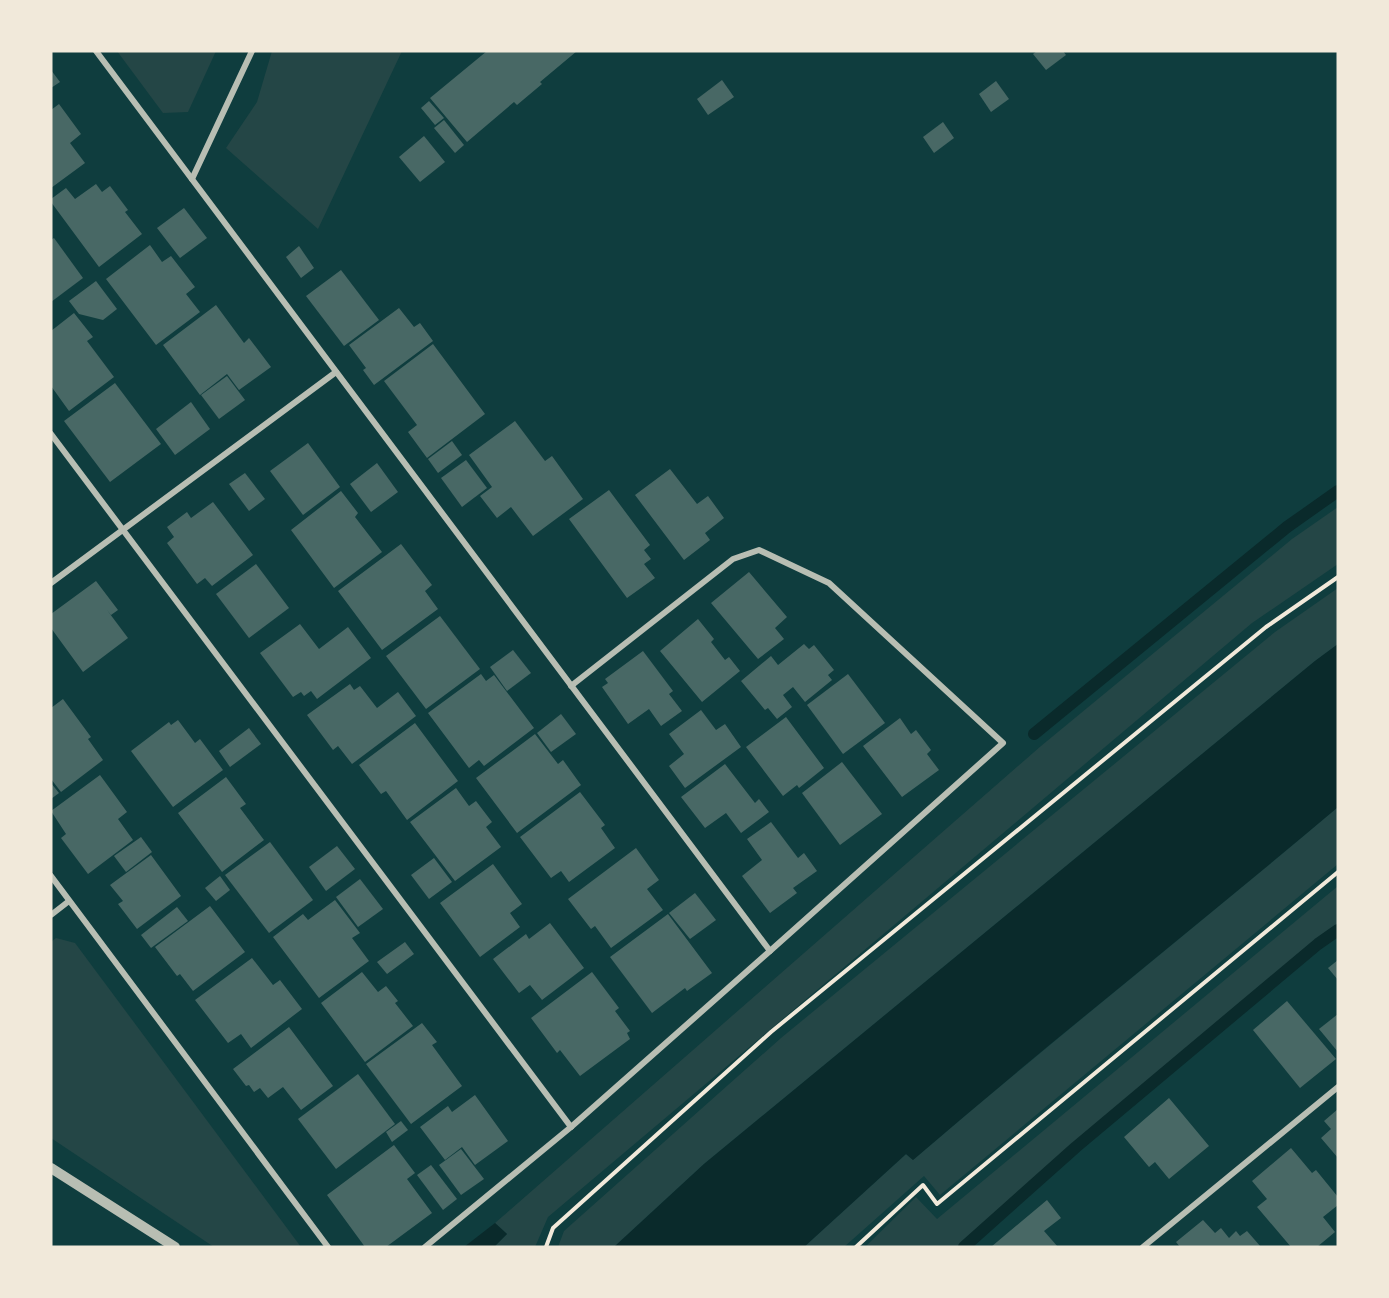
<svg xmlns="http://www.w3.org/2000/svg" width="1389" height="1298" viewBox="0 0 1389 1298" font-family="'Crimson Pro',serif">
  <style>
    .green { fill: #244646 }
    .water { fill: #0a2a2b }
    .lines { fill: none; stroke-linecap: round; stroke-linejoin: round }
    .stream { stroke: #0a2a2b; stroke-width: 12 }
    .building { fill: #486865 }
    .path { stroke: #f1e9da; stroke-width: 4 }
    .minor { stroke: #b8beb3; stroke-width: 6 }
    .tertiary { stroke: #b8beb3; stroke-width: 10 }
  </style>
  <rect width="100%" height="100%" fill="#0f3d3e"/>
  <g class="green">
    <path d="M117,51H216L188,112L163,113Z"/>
    <path d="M272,51H402L318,229L226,148L257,102Z"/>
    <path d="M1338,507V564L1252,623L548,1217L535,1247H494L507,1234L495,1223L1041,746L1292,539Z"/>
    <path d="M1338,588V644L1315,661L704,1164L614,1247H558L564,1231L781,1038L1275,632Z"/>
    <path d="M1338,807V864L940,1195L924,1176L844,1247H804L906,1154L913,1160C1053,1040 1197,926 1338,807Z"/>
    <path d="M1338,886V926L1315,942L1071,1147L959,1247H865L916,1197L937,1219Z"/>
    <path d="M56,938L75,943L301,1247H214L51,1138V942Z"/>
  </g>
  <g class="water">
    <path d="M1338,644V807C1197,926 1052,1040 913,1160L906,1154L804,1247H614L704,1164L1315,661Z"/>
    <path d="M495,1223L507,1234L494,1247H464Z"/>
  </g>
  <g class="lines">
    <g class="stream">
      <path d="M1034,734L1287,527L1338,491"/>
      <path d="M964,1247L1076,1147L1318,944L1338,930"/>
    </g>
  </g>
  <g class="building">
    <path d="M487,51H577L540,82L542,84L517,105L514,102L467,142L430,98Z"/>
    <path d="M1037,51H1063L1066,55L1046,70L1033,54Z"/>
    <path d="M51,70L60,82L51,88Z"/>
    <path d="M722,80L734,97L708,115L697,99Z"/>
    <path d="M996,81L1009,99L991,112L979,94Z"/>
    <path d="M429,101L444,118L435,125L421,108Z"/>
    <path d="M59,104L81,134L70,143L85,163L51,188V110Z"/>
    <path d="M444,120L464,145L455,153L434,128Z"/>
    <path d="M943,122L954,138L934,153L923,137Z"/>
    <path d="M424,136L445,162L420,182L399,157Z"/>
    <path d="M96,184L102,192L110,186L128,210L125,212L142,234L99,267L51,202V199L66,188L75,199Z"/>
    <path d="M184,208L207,238L180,258L157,228Z"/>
    <path d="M54,238L83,278L51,302V240Z"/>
    <path d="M150,245L162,262L171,256L195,287L186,294L200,312L156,345L106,279Z"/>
    <path d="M299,246L314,268L301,278L286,257Z"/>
    <path d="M341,270L379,320L344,346L306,296Z"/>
    <path d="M96,281L117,309L103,320L79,314L69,301Z"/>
    <path d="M216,305L244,343L249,338L271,367L239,390L227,374L200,395L163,345Z"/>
    <path d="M399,308L414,327L420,323L433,341L374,385L363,370L366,368L349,345Z"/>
    <path d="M74,313L93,337L87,341L114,377L69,411L51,386V331Z"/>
    <path d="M433,344L485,414L427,458L408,432L417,425L384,381Z"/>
    <path d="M227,376L245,400L219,419L201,395Z"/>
    <path d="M115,383L161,444L110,482L64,421Z"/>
    <path d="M191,402L210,429L175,455L156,429Z"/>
    <path d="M515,421L545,461L552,456L583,499L533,536L511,507L497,518L480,496L492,487L469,455Z"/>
    <path d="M452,441L462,455L438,473L428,459Z"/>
    <path d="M308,443L340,487L303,515L270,471Z"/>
    <path d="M466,460L487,488L462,507L441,478Z"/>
    <path d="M377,463L398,492L371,512L350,484Z"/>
    <path d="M670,469L697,504L708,496L724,518L705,533L710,540L684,560L635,495Z"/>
    <path d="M245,473L265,499L249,511L229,484Z"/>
    <path d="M609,490L650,545L644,550L651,559L644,564L655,578L627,598L569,519Z"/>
    <path d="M341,491L358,513L355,517L382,552L334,588L291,530Z"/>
    <path d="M213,502L253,555L212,586L205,578L197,584L167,543L174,537L167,527L187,512L191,518Z"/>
    <path d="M401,544L432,585L425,591L438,609L382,650L338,591Z"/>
    <path d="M256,564L289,608L249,638L216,594Z"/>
    <path d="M749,572L787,617L775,628L784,639L758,659L711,603Z"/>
    <path d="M96,581L118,610L111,615L107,610L128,638L83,672L51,628V614Z"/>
    <path d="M440,616L480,669L426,709L386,656Z"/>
    <path d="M698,619L714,639L711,642L725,660L729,657L740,671L702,702L660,651Z"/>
    <path d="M300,624L319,649L348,627L371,658L317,699L311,691L304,696L301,692L293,697L260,653Z"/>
    <path d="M804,644L809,649L814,645L834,670L828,675L832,680L805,702L793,687L783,695L792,707L777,719L768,708L765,710L741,681L771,656L778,665Z"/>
    <path d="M513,650L531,673L507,691L490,667Z"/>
    <path d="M643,651L673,691L669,694L682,711L661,726L649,709L628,724L602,687L608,683L605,679Z"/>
    <path d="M481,674L486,681L494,675L534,728L484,766L479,760L469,768L428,713Z"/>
    <path d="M848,674L885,723L843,754L807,705Z"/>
    <path d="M350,684L354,690L360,686L377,708L398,692L416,716L352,764L338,746L333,750L307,715Z"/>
    <path d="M63,699L91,737L88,739L103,760L61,792L51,779V708Z"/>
    <path d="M701,710L716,730L725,724L741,747L685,788L669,766L684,754L669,734Z"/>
    <path d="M561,714L576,734L551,752L537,733Z"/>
    <path d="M786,717L824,768L799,788L797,785L783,796L746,747Z"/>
    <path d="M900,718L911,734L916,730L931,750L927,754L939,770L902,797L863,746Z"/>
    <path d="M178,720L195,743L200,739L223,770L173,807L131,751L169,722L171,725Z"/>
    <path d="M415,723L458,781L407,820L386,791L381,794L359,765Z"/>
    <path d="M249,728L261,744L230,767L219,751Z"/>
    <path d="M535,734L558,764L563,760L581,785L517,833L476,778Z"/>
    <path d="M842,762L882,814L840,845L802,793Z"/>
    <path d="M725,764L755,803L759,799L769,812L741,833L726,813L705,828L681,797Z"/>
    <path d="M100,775L127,812L118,819L133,840L88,874L61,838L66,834L51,811Z"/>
    <path d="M226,777L246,804L240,808L264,840L222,872L178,813Z"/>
    <path d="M51,783L59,793L51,799Z"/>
    <path d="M456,788L469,806L476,801L492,822L486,827L501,847L455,881L410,822Z"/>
    <path d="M580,792L605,825L601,828L615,848L569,882L561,871L551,878L520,837Z"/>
    <path d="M771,822L798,858L804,853L817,871L793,888L797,893L770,913L742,876L762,860L747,839Z"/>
    <path d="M141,837L152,852L126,872L114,856Z"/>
    <path d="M270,842L313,900L269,933L225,875Z"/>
    <path d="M337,846L355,869L326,891L309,867Z"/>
    <path d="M636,848L659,880L647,889L663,910L611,948L595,926L591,929L568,899Z"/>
    <path d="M151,855L181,896L137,929L118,904L123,901L110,885Z"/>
    <path d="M434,858L452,882L429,899L411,875Z"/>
    <path d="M493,864L522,904L510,913L520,927L480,957L440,903Z"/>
    <path d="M220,876L230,890L216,901L205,888Z"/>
    <path d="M360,879L383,909L358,927L336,897Z"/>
    <path d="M695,893L716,920L690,939L669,913Z"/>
    <path d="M335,900L360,933L352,938L369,961L319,998L273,937L303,914L308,920Z"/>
    <path d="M210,906L245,952L193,991L180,974L177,976L155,947Z"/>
    <path d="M177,907L188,921L151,948L141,935Z"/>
    <path d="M668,914L712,973L687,991L685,988L652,1013L610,957Z"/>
    <path d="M550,923L584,968L542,1000L530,985L519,993L493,959L526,934L529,939Z"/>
    <path d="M405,942L414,954L387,974L377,962Z"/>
    <path d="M252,958L273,985L280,980L302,1009L251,1048L241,1034L228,1043L195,1000Z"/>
    <path d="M1338,960V980L1328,968Z"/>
    <path d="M362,972L378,992L386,986L398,1001L395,1003L413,1026L365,1062L321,1003Z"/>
    <path d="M592,972L619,1008L615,1011L630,1031L627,1033L630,1039L580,1076L560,1050L557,1053L531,1018Z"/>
    <path d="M1287,1001L1336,1059L1300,1088L1253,1030Z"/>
    <path d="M1338,1014V1052L1319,1029Z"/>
    <path d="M422,1023L437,1042L432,1045L462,1086L411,1124L366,1064Z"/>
    <path d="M289,1027L333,1086L301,1110L283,1087L268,1098L260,1088L254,1092L249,1085L246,1086L233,1069Z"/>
    <path d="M358,1074L395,1124L336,1169L298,1119Z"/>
    <path d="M475,1095L508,1141L475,1165L462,1147L445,1160L420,1127L448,1106L452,1112Z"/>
    <path d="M1169,1098L1209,1146L1169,1179L1155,1162L1149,1167L1124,1137Z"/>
    <path d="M1338,1109V1158L1321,1138L1331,1129L1324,1121Z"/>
    <path d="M401,1121L408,1130L392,1142L386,1132Z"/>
    <path d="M394,1145L415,1173L407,1179L432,1213L386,1247H365L327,1195Z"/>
    <path d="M1291,1148L1312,1173L1316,1170L1338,1197V1205L1323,1217L1335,1232L1317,1247H1291L1257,1207L1267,1199L1252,1181Z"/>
    <path d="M461,1149L484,1179L461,1195L439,1165Z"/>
    <path d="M431,1165L457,1199L443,1210L417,1175Z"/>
    <path d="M1047,1200L1061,1218L1044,1231L1058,1247H991Z"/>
    <path d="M1203,1220L1215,1233L1221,1228L1229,1238L1236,1231L1240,1236L1247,1231L1261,1247H1180L1176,1242Z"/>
  </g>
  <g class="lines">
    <g class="path">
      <path d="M546,1247L553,1228L771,1032L1266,627L1338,577"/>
      <path d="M856,1247L923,1185L937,1204L1338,872"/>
    </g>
    <g class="minor">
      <path d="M96,51L770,951L571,1127L425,1247"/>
      <path d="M192,179L252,51"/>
      <path d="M51,434L571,1127"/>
      <path d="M51,583L336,372"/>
      <path d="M571,686L733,559L759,550L829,583L1003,743L770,951"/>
      <path d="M51,876L328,1247"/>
      <path d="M51,915L69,901"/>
      <path d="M1143,1247L1338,1087"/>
    </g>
    <path class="tertiary" d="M51,1168L175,1247"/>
  </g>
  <rect width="1389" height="1298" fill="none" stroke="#f1e9da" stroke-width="105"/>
</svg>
